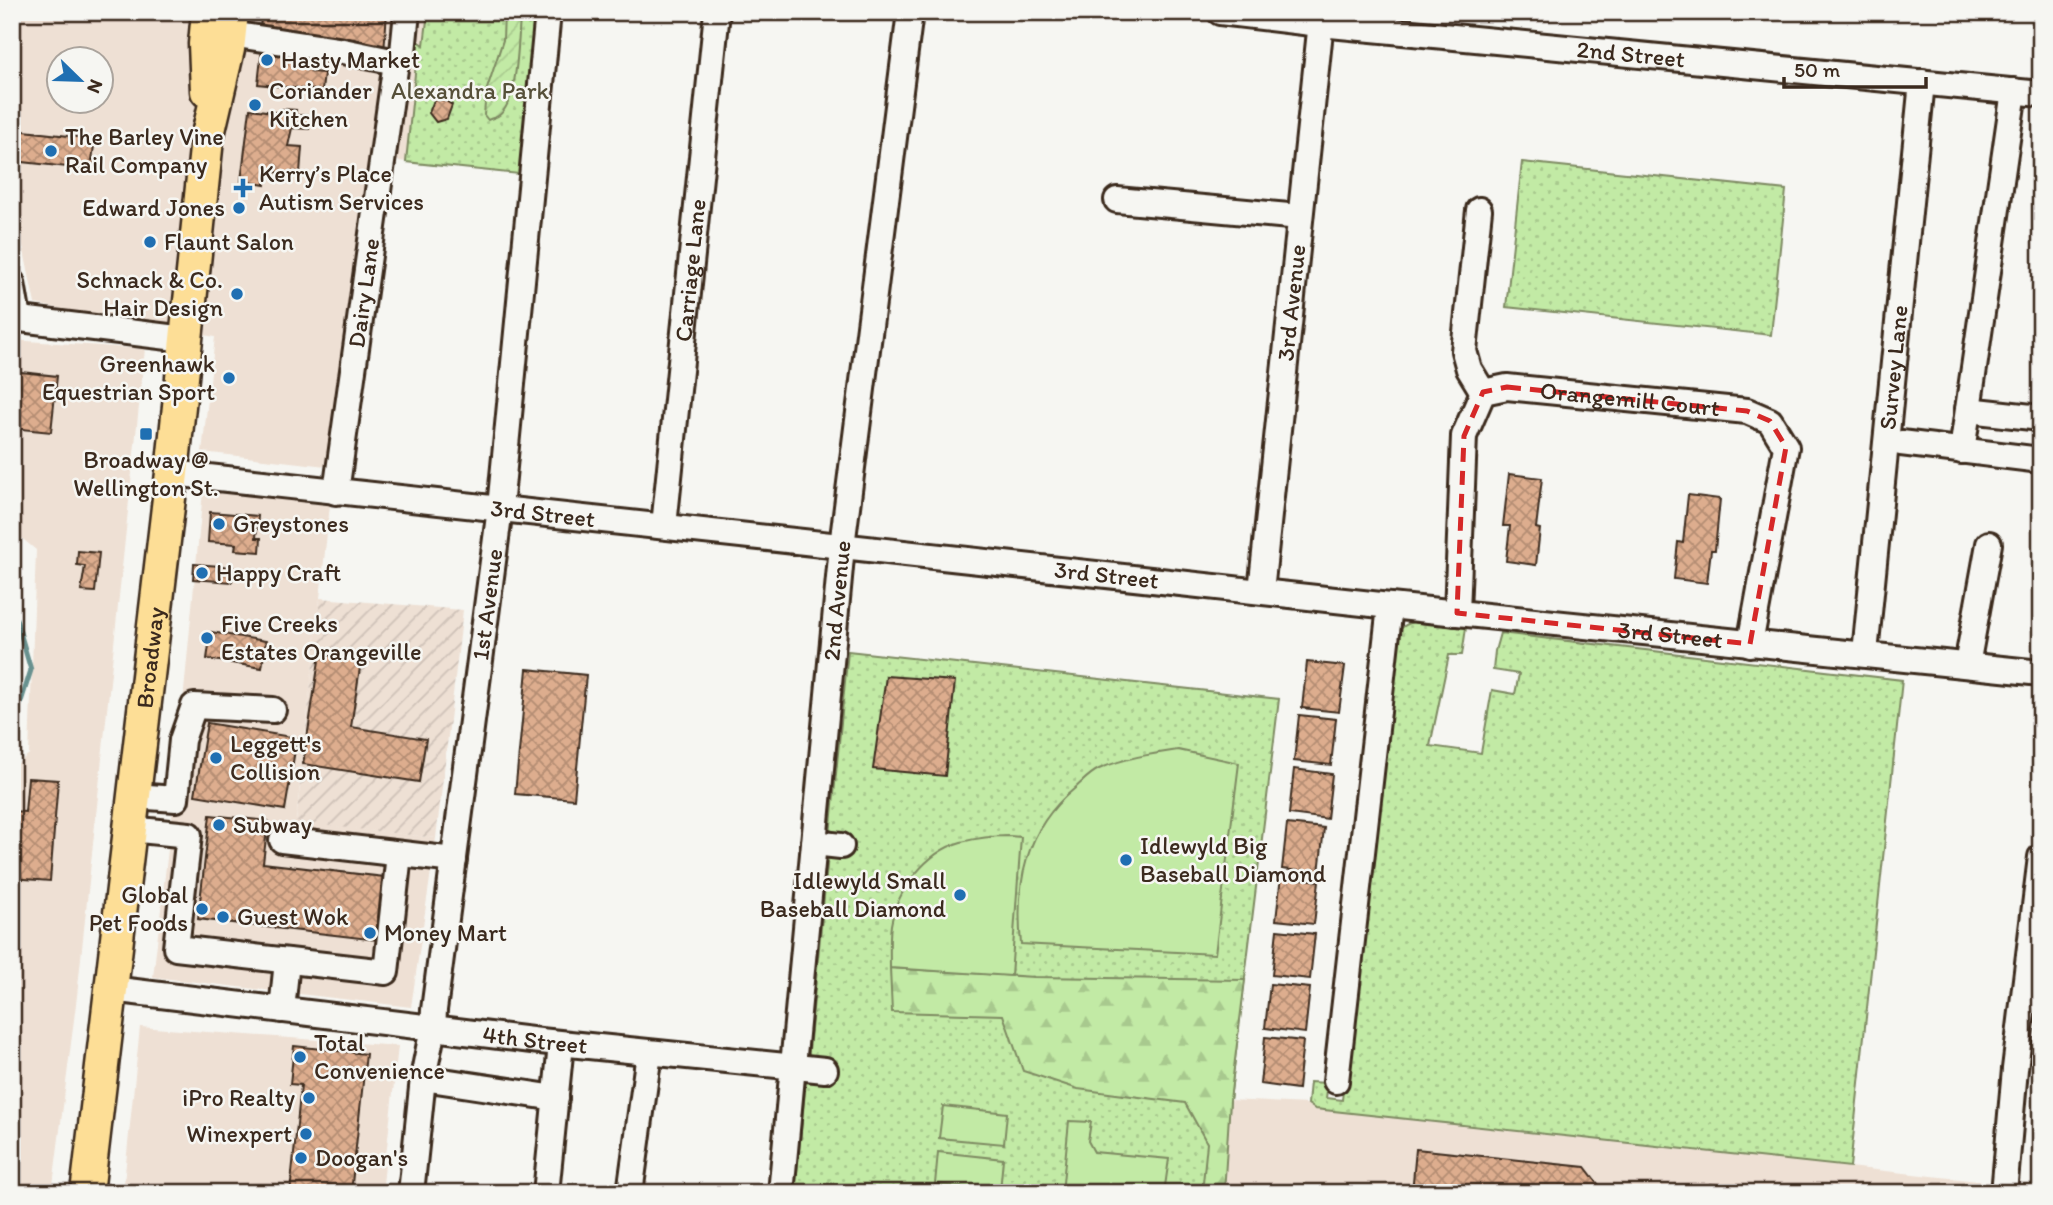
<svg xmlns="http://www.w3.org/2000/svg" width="2053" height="1205" viewBox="0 0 2053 1205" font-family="Itim,sans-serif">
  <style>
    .built { fill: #eee0d4; fill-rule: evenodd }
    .industrial { fill: url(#industrial-furrows) }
    .grass { fill: url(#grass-dots); stroke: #7e8a62; stroke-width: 2 }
    .forest { fill: url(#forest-firs); stroke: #7e8a62; stroke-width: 2 }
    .garden { fill: url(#garden-furrows); stroke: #7e8a62; stroke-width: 2 }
    .pitch { fill: #c2eaa5; stroke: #7e8a62; stroke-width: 2 }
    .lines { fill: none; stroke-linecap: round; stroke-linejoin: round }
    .stream { stroke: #67918f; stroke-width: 5 }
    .building { fill: url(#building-cross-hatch); stroke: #3b2a1e; stroke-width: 2 }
    .minor-casing { stroke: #3b2a1e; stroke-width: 30 }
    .major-casing { stroke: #3b2a1e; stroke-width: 37 }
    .minor { stroke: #f6f6f2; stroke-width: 24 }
    .major { stroke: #fdde96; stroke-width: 32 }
    .marked { fill: none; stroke: #d62828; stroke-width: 5; stroke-dasharray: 14 9; stroke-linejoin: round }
    .poi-dot { fill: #1f6fb2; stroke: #f6f6f2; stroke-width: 2.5 }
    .labels { text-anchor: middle; stroke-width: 5; stroke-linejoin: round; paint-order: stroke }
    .street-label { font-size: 24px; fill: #3b2a1e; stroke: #f6f6f2 }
    .poi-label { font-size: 24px; fill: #3b2a1e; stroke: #f6f6f2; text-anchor: start }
    .park-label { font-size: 24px; fill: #565039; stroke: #f6f6f2 }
  </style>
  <defs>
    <pattern id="industrial-furrows" width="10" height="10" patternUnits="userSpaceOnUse" patternTransform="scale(1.75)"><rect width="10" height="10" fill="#eee0d4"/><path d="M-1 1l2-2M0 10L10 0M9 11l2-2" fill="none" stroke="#cdc0b6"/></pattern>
    <pattern id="grass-dots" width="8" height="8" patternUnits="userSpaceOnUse" patternTransform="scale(1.75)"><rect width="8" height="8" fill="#c2eaa5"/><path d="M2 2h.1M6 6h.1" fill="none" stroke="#a8c98e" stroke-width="1.8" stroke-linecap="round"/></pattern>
    <pattern id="forest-firs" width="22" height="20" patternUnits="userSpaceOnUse" patternTransform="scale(1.75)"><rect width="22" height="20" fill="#c2eaa5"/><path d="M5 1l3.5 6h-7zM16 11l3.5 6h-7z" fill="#a8c98e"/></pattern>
    <pattern id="garden-furrows" width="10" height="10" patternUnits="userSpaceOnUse" patternTransform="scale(1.75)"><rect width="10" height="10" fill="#c2eaa5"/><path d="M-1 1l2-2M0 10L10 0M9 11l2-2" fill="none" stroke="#a8c98e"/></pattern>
    <pattern id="building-cross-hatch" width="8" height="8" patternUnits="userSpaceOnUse" patternTransform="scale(1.75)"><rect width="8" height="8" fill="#ddad8e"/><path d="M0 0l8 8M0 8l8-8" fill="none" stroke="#b48d73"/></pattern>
  </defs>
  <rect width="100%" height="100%" fill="#f6f6f2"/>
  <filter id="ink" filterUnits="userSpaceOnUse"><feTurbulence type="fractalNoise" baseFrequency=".0143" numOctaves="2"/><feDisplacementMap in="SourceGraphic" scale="14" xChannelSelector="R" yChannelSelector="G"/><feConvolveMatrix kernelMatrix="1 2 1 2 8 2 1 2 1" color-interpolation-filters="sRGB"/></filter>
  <g filter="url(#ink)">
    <g class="built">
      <path d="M12,12H428L424,46L412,37L407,63L416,64L406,162L375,157L335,467L202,452L215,337L35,304L12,193ZM60,60H102V102H60Z"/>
      <path d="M12,340L145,349L77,996L52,1193H12V768L29,754L36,550L12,530Z"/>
      <path d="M203,491L330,505L296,821L436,838L411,1007L153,977L173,807Z"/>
      <path d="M140,1027L398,1046L382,1193H123Z"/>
      <path d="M1230,1100L1308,1104L1315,1109L1987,1182L2033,1193H1222Z"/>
    </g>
    <path class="industrial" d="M320,598L463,610L436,838L296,822Z"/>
    <g class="grass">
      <path d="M428,12H535L519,174L406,162L416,64L406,63L411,36L424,45Z"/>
      <path d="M1522,162L1786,190L1771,335L1506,307Z"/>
      <path d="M1413,622L1466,628L1462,655H1449L1430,746L1481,753L1492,690L1515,694L1519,674L1493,670L1495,651L1500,633L1902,680L1850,1167L1315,1109L1308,1104L1310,1082L1328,1083L1326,1098L1342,1100L1394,642C1398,630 1401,626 1413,622Z"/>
      <path d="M848,651L1279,699L1230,1100L1222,1193H795Z"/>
    </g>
    <path class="forest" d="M890,968L1034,977L1245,980L1230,1100L1224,1193H1202L1207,1143L1185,1103L1078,1089L1023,1071L1003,1015L892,1012Z"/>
    <path class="garden" d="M504,12H519L520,18C518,40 518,104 498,116C495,118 491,118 488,120L484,115L486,92L503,40Z"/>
    <g class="pitch">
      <path d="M1178,750L1239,763L1215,954L1021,944C1015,884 1025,829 1074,789C1082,782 1090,773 1099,769C1124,758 1151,754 1178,750Z"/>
      <path d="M1009,836L1021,837L1011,976L890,968C890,954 889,939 891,925C897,890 926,852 961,842C977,838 993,836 1009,836Z"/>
      <path d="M943,1106L1007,1113L1004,1144L939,1138Z"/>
      <path d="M1069,1121L1091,1122L1088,1141L1094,1152L1169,1159L1164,1193H1111V1189L1094,1186L1085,1193H1062Z"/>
      <path d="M938,1152L1003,1159L1000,1191L935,1184Z"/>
    </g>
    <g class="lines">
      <path class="stream" d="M12,605L31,670L12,730"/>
    </g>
    <g class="building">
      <path d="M262,12H387L384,52L340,46L341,38L326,36L324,39L269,31L270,27L260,26Z"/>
      <path d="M262,49L312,55L311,72L324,73L322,91L258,84Z"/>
      <path d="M434,100H444L452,105L447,119L436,122L429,113Z"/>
      <path d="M250,109L282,113V109L296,110L295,115L311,116L309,129L292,128L288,146L302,147L300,173L266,172L265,185L241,181Z"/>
      <path d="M15,130L95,139L92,160H95L94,170L14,161L12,131Z"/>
      <path d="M12,371L57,376L51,432L12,428Z"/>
      <path d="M1509,474L1542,478L1536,528L1540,529L1536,565L1506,561L1510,526H1503Z"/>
      <path d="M1688,495L1720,499L1715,550H1711L1707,583L1674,579L1678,542L1683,543Z"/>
      <path d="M210,512L258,516L256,538H261L260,552L235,550L236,544L208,542Z"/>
      <path d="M78,551L99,553L95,592L81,591L85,566L77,565Z"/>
      <path d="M194,564L233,567L232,582L193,579Z"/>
      <path d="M211,632L266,641L262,668L207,659Z"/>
      <path d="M320,654L361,661L351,727L426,739L419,782L303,764Z"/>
      <path d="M1307,662L1345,666L1339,712L1302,708Z"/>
      <path d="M527,669L586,675L574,799L515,794Z"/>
      <path d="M886,676L955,681L945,776L873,769Z"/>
      <path d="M1299,715L1336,719L1331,765L1294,761Z"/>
      <path d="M207,723L297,738L285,810L195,795Z"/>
      <path d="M1294,769L1332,774L1327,819L1289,814Z"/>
      <path d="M28,778L58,780L50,881L12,878V811L25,812Z"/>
      <path d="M210,815L268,821L263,863L384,877L377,940L198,919Z"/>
      <path d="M1287,824L1324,828L1319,873L1282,869Z"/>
      <path d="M1281,876L1319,881L1314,924L1276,920Z"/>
      <path d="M1277,930L1315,934L1310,979L1272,975Z"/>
      <path d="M1270,984L1310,988L1305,1033L1265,1028Z"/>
      <path d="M1265,1037L1303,1041L1298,1089L1260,1084Z"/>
      <path d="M294,1046L366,1054L351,1193H290L301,1085L290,1084Z"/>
      <path d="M1416,1149L1585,1167L1605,1193H1412Z"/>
      <path d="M1710,1184L1779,1193H1709Z"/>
    </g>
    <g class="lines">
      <defs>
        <g id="minor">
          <path id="s1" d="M1220,12L1320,24L2041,94"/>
          <path d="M230,34L338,50L396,62"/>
          <path d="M1117,200L1300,217"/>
          <path d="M1479,210L1464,351L1469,369L1483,392"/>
          <path d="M12,283L18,318"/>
          <path d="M12,318L185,339"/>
          <path d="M1968,410L2041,418"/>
          <path d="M1901,443L2041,460"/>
          <path d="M1962,451L2014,91"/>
          <path id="s2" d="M172,473L1390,606L2041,673"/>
          <path id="s3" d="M336,492L396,62L403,52L407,12"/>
          <path id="s4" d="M664,526L717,12"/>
          <path id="s5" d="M1261,591L1322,12"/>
          <path id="s6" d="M1457,613L1464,436L1483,392L1507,387L1747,411L1770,421L1786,447L1750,644"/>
          <path id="s7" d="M1865,653L1922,82"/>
          <path d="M1967,665L1989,544"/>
          <path d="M134,796L176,799L182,740L194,706L273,710"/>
          <path d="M130,829L189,835L176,948L386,972L399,854"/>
          <path d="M282,840L454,860"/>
          <path d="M814,843L841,846"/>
          <path id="s8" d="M111,989L540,1041L825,1070"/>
          <path d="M282,1010L287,961"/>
          <path id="s9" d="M423,1078L433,1028L434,1010L500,508L548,12"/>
          <path d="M1336,1081L1390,606"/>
          <path d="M411,1193L423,1078L556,1098"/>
          <path d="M546,1193L561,1044"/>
          <path d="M630,1193L649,1053"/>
          <path id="s10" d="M781,1193L842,546L910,12"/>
          <path d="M2004,1193L2015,1069L2041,857"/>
        </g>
        <g id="major">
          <path d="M207,91L205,44L208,12"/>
          <path id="s11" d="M87,1193L172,473L207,139L228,49L232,12"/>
        </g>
      </defs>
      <use href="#minor" class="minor-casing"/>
      <use href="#major" class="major-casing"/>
      <use href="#minor" class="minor"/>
      <use href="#major" class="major"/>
    </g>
  </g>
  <path class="marked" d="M1507,387L1747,411L1770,421L1786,447L1750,644L1457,613L1464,436L1483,392Z"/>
  <g class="poi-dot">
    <circle cx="267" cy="60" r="7"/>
    <circle cx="255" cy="105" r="7"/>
    <circle cx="51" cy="151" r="7"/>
    <path d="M239.5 177.5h7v7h7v7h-7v7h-7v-7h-7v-7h7z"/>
    <circle cx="239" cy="208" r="7"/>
    <circle cx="150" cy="242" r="7"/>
    <circle cx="237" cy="294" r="7"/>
    <circle cx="229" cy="378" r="7"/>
    <rect x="139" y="427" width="14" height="14" rx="3.5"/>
    <circle cx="219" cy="524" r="7"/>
    <circle cx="202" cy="573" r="7"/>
    <circle cx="207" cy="638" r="7"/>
    <circle cx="216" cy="758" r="7"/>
    <circle cx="219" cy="825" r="7"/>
    <circle cx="1126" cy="860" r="7"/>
    <circle cx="960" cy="895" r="7"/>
    <circle cx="202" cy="909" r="7"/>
    <circle cx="223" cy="917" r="7"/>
    <circle cx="370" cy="933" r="7"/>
    <circle cx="300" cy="1057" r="7"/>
    <circle cx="309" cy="1098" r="7"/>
    <circle cx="306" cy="1134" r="7"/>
    <circle cx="301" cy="1158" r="7"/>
  </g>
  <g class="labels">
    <g class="street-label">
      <text dy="8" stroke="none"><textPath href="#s1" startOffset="413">2nd Street</textPath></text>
      <text dy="8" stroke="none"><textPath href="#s4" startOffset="257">Carriage Lane</textPath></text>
      <text dy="8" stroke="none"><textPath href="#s3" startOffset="201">Dairy Lane</textPath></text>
      <text dy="8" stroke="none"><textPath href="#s5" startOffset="290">3rd Avenue</textPath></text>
      <text dy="8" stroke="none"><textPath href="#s7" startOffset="287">Survey Lane</textPath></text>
      <text dy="8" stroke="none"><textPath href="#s6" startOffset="373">Orangemill Court</textPath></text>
      <text dy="8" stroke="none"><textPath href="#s2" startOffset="373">3rd Street</textPath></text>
      <text dy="8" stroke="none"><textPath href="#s2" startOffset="940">3rd Street</textPath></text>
      <text dy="8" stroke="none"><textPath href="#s10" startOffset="595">2nd Avenue</textPath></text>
      <text dy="8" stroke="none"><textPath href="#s9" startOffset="478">1st Avenue</textPath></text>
      <text dy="8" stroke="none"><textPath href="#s2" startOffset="1507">3rd Street</textPath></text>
      <text dy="8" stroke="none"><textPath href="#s11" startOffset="539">Broadway</textPath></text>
      <text dy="8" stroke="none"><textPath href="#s8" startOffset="427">4th Street</textPath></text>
    </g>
    <g class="poi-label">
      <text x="281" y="68">Hasty Market</text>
      <text x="269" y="99">Coriander<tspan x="269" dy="28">Kitchen</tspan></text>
      <text x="65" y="145">The Barley Vine<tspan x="65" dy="28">Rail Company</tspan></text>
      <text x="259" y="182">Kerry’s Place<tspan x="259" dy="28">Autism Services</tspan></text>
      <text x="225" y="216" text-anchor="end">Edward Jones</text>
      <text x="164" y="250">Flaunt Salon</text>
      <text x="223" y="288" text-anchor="end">Schnack &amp; Co.<tspan x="223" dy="28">Hair Design</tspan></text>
      <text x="215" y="372" text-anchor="end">Greenhawk<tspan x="215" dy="28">Equestrian Sport</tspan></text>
      <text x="146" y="468" text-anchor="middle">Broadway @<tspan x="146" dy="28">Wellington St.</tspan></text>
      <text x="233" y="532">Greystones</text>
      <text x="216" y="581">Happy Craft</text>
      <text x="221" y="632">Five Creeks<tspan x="221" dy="28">Estates Orangeville</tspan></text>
      <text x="230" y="752">Leggett's<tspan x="230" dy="28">Collision</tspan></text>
      <text x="233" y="833">Subway</text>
      <text x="1140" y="854">Idlewyld Big<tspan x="1140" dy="28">Baseball Diamond</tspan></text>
      <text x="946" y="889" text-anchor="end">Idlewyld Small<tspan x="946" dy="28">Baseball Diamond</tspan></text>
      <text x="188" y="903" text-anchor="end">Global<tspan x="188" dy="28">Pet Foods</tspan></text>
      <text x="237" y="925">Guest Wok</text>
      <text x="384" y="941">Money Mart</text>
      <text x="314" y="1051">Total<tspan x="314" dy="28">Convenience</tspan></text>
      <text x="295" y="1106" text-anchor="end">iPro Realty</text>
      <text x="292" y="1142" text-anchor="end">Winexpert</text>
      <text x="315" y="1166">Doogan's</text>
    </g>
    <g class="park-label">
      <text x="470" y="99">Alexandra Park</text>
    </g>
  </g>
  <rect width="2053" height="1205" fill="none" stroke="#f6f6f2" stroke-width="42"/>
  <rect x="21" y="21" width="2011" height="1163" fill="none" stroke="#3b2a1e" stroke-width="2.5" filter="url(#ink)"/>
  <g transform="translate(80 80) rotate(113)"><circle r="33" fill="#f6f6f2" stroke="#aba49d" stroke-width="2"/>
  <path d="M0-5L12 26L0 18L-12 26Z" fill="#1f6fb2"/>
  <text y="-10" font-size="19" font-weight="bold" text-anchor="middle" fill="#3b2a1e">N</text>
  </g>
  <path d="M1784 77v10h142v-10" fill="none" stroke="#3b2a1e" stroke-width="3.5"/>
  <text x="1794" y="77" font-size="21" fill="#3b2a1e" stroke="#f6f6f2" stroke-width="5" paint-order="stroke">50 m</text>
</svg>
